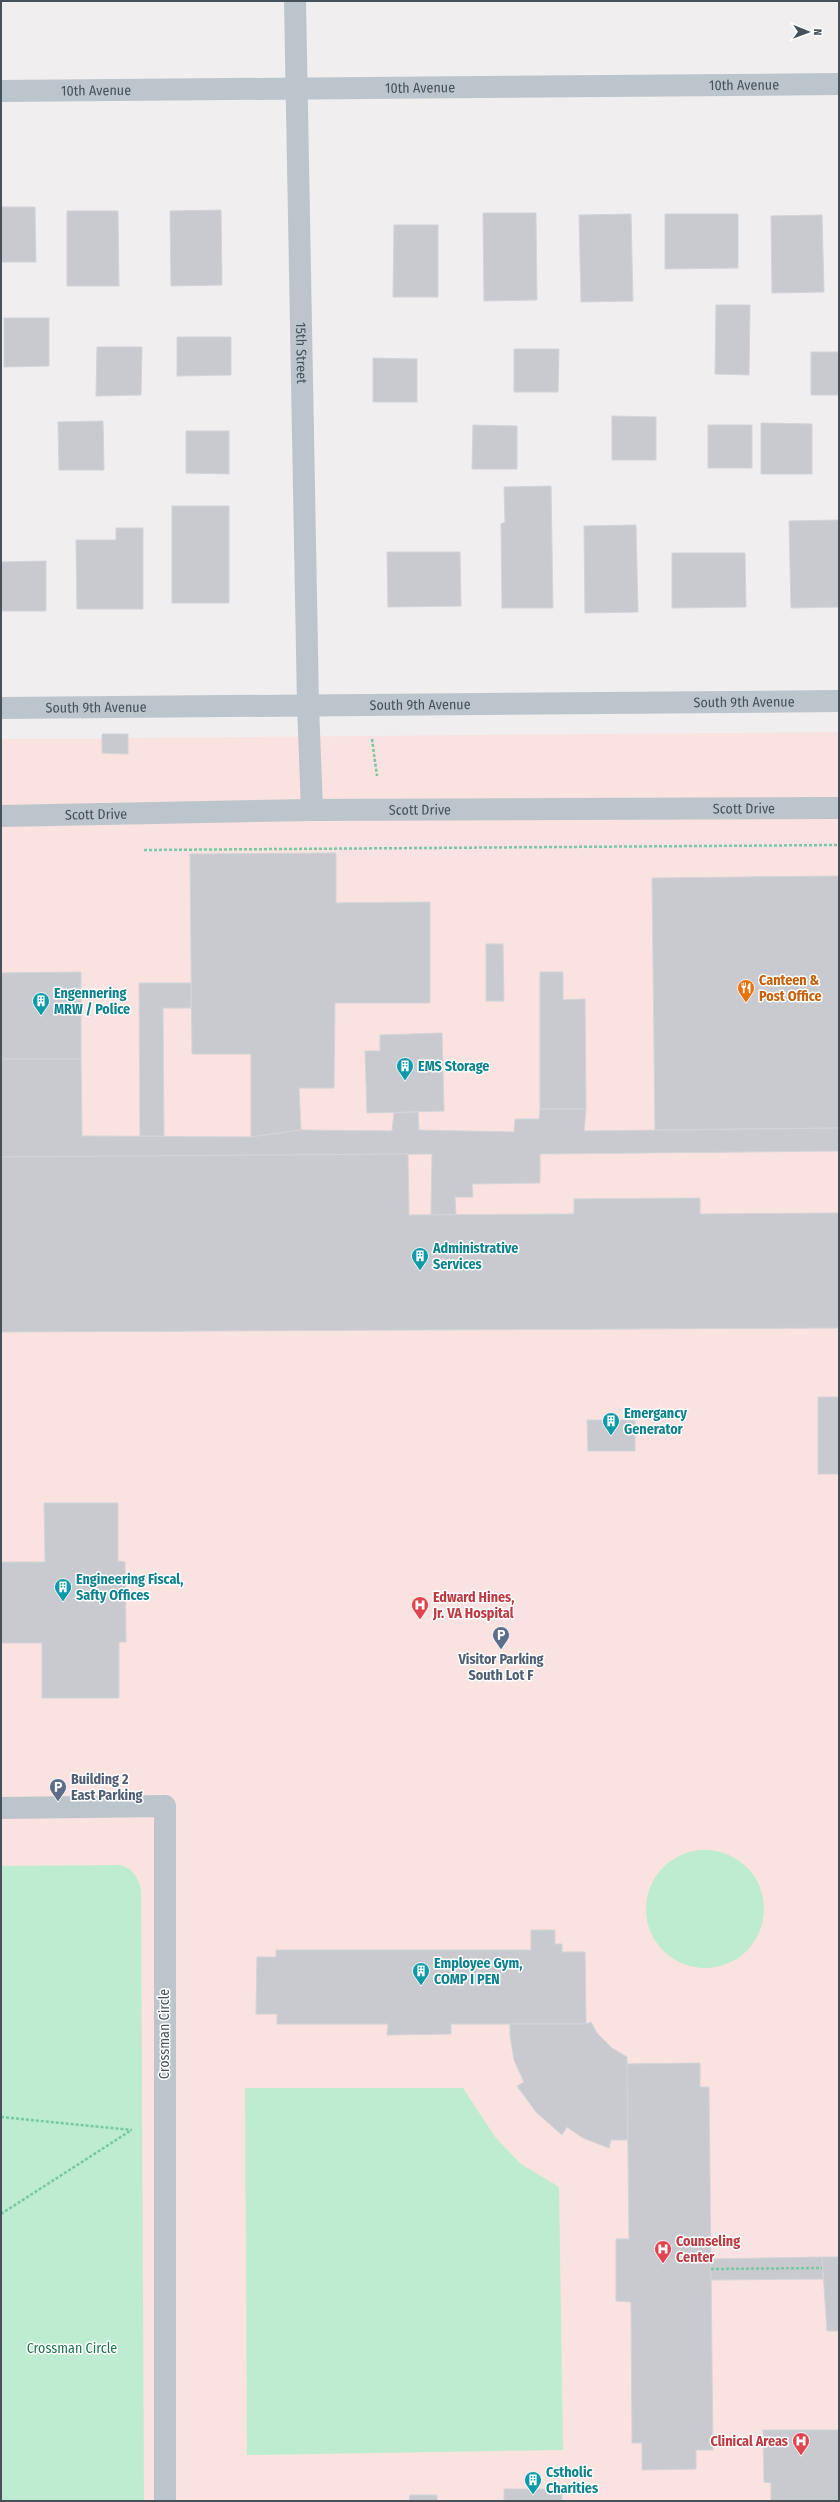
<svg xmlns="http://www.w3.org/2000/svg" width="840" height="2502" viewBox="0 0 840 2502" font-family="'Fira Sans Condensed',sans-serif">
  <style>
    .medical { fill: #f9e2df }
    .green { fill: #beecd1 }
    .building { fill: #c8cad0; stroke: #d2d4d9 }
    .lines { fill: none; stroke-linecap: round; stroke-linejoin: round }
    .path { stroke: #78c8a3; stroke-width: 2.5; stroke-dasharray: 3 2; stroke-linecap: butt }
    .lane { stroke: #bdc5cc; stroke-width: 22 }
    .street { stroke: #bdc5cc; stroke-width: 22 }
    .labels { text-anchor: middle; stroke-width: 3; stroke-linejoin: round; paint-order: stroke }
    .street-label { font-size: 14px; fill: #47515a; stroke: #fff }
    .food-label { font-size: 14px; font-weight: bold; fill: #c56008; stroke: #fff; text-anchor: start }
    .culture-label { font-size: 14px; font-weight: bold; fill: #0d838f; stroke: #fff; text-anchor: start }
    .health-label { font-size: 14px; font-weight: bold; fill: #be3a42; stroke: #fff; text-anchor: start }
    .service-label { font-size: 14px; font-weight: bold; fill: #4e5e75; stroke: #fff }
    .park-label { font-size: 14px; fill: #1c774c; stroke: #fff }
  </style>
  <rect width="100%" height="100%" fill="#f0eeee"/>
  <path class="medical" d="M839,732V2501H1V739H102V734H128V738Z"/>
  <g class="green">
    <circle cx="705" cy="1909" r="59"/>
    <path d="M120,1865C133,1869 138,1877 141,1890L144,2501H1V1866Z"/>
    <path d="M245,2088H463L495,2137L521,2164L559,2187L563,2450L247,2455Z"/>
  </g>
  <g class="building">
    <path d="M1,207H35L36,262H1Z"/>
    <path d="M221,210L222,285L171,286L170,211Z"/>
    <path d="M67,211H118L119,286H67Z"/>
    <path d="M483,213H536L537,300L484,301Z"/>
    <path d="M631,214L633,301L581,302L579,215Z"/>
    <path d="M665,214H738V268L665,269Z"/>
    <path d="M822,215L824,292L772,293L771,216Z"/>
    <path d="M394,225H438V297H393Z"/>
    <path d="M716,305H750L749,375L715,374Z"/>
    <path d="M4,318H49V366L4,367Z"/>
    <path d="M177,337H231V375L177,376Z"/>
    <path d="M97,347H142L141,395L96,396Z"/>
    <path d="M514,349H559L558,392H514Z"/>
    <rect x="811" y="352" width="28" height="43"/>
    <path d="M373,358L417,359V402H373Z"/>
    <path d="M612,416L656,417V460H612Z"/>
    <path d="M103,421L104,470H59L58,422Z"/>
    <path d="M761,423L812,424V474H761Z"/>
    <path d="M473,425L517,426V469H472Z"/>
    <rect x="708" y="425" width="44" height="43"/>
    <path d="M186,431H229V474L186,473Z"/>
    <path d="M551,486L553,608H502L501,524L505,522L504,487Z"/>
    <rect x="172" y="506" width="57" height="97"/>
    <path d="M839,520V607L791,608L789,521Z"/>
    <path d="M636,525L638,612L585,613L584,526Z"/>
    <path d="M116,528H143V609H77L76,540H116Z"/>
    <path d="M387,552H460L461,606L388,607Z"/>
    <path d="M672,553H745L746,607L672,608Z"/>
    <path d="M46,561V611H1V562Z"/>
    <path d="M102,734H128V754L102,753Z"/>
    <path d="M336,853V903L430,902V1003H335L334,1088H299L301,1130L251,1137V1054H192L190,854Z"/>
    <path d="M839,876V1128L655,1130L652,878Z"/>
    <path d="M486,944H503L504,1001H486Z"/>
    <path d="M81,972V1059H1V973Z"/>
    <path d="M540,972H563V1000L585,999L586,1109H540Z"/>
    <path d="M139,983H191V1008H163L164,1136H140Z"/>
    <path d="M442,1033L444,1111L367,1113L365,1051H380V1035Z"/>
    <path d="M1,1059H81L82,1136L251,1137L301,1130L392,1131L394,1113L418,1112L419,1130L514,1132L515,1119H539L540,1109H586L584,1131L839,1128V1151L540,1154V1183L472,1184L473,1197H455L456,1215H431L432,1154L1,1157Z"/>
    <path d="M408,1154L409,1215L574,1214V1199L700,1198V1214L839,1213V1328L1,1332V1157Z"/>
    <rect x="818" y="1397" width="21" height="77"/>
    <path d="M587,1420H635V1451H588Z"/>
    <path d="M44,1503H118V1561L125,1562L126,1642H119V1698H42V1643H1V1562H45Z"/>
    <path d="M531,1930H555V1944H562V1952H585L586,2024H451V2034L387,2035L388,2024H277V2014H256L257,1957H276V1950H531Z"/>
    <path d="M591,2022L597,2033L612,2048L627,2057L628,2140H611L609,2148L583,2138L567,2127L562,2135L536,2112L517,2086L524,2082L514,2060L510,2035V2024H586Z"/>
    <path d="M700,2063V2087H709L713,2450H696V2469L642,2470V2443H632L631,2302L616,2301V2239H629L627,2064Z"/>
    <path d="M822,2257H839V2331H827Z"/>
    <path d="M822,2257L823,2279L711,2280V2259Z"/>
    <path d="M763,2430H839V2501H771V2483L764,2482Z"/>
    <rect x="504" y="2489" width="58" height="12"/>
    <path d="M410,2495H437V2501H409Z"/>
  </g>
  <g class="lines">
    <g class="path">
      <path d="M372,739L377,776"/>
      <path d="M144,850L839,845"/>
      <path d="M1,2117L132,2130"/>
      <path d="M1,2214L130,2131"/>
      <path d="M711,2269L822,2268"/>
    </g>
    <path class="lane" d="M308,705L312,810"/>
    <g class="street">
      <path id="s1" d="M295,1L308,705"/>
      <path id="s2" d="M1,91L839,84"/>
      <path id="s3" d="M1,708L839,701"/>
      <path id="s4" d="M1,816L312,810L839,808"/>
      <path d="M1,1808L165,1806V2501"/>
    </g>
  </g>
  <defs>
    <symbol id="restaurant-pin" viewBox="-11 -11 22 30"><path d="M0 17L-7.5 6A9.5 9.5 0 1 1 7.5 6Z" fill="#e8710a" stroke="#fff"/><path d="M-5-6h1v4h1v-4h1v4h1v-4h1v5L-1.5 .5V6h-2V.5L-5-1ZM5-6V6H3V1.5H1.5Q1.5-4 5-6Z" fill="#fff"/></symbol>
    <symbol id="building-pin" viewBox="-11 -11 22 30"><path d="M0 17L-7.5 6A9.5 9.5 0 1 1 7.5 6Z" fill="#0f9aa8" stroke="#fff"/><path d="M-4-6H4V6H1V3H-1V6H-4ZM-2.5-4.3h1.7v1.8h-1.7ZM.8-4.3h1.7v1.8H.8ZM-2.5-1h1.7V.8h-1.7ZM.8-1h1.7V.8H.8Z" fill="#fff"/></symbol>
    <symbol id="hospital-pin" viewBox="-11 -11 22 30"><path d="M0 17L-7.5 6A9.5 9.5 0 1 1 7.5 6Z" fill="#e0444e" stroke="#fff"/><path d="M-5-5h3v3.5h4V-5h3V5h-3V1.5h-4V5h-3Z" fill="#fff"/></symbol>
    <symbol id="parking-pin" viewBox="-11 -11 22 30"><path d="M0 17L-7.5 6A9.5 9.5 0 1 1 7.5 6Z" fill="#5c6f8a" stroke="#fff"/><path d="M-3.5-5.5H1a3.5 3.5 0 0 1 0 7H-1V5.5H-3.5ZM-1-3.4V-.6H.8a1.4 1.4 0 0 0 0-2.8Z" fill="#fff"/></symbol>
  </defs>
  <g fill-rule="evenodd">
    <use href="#restaurant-pin" x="736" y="978" width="20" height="27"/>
    <use href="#building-pin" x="31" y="991" width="20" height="27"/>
    <use href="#building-pin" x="395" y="1056" width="20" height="27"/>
    <use href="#building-pin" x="410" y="1246" width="20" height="27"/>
    <use href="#building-pin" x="601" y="1411" width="20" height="27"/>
    <use href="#building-pin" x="53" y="1577" width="20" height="27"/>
    <use href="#hospital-pin" x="410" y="1595" width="20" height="27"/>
    <use href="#parking-pin" x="491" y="1625" width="20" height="27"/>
    <use href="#parking-pin" x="48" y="1777" width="20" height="27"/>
    <use href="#building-pin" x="411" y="1961" width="20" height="27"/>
    <use href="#hospital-pin" x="653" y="2239" width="20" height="27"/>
    <use href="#hospital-pin" x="791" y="2431" width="20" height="27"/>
    <use href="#building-pin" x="523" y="2470" width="20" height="27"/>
  </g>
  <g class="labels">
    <g class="street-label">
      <text dy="5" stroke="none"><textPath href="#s2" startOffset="743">10th Avenue</textPath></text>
      <text dy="5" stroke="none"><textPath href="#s2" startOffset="419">10th Avenue</textPath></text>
      <text dy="5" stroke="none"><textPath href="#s2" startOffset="95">10th Avenue</textPath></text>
      <text dy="5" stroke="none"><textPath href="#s1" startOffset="352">15th Street</textPath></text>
      <text dy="5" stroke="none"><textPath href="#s3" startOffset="743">South 9th Avenue</textPath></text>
      <text dy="5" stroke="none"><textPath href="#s3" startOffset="419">South 9th Avenue</textPath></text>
      <text dy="5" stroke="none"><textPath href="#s3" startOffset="95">South 9th Avenue</textPath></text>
      <text dy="5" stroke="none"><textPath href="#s4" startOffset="743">Scott Drive</textPath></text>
      <text dy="5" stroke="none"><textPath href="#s4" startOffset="419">Scott Drive</textPath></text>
      <text dy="5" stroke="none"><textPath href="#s4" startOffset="95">Scott Drive</textPath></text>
      <text transform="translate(164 2034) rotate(-90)" y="5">Crossman Circle</text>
    </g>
    <g class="food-label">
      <text x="759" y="985">Canteen &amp;<tspan x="759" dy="16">Post Office</tspan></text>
    </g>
    <g class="culture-label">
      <text x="54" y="998">Engennering<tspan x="54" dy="16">MRW / Police</tspan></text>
      <text x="418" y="1071">EMS Storage</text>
      <text x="433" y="1253">Administrative<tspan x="433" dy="16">Services</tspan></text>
      <text x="624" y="1418">Emergancy<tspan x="624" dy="16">Generator</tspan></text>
      <text x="76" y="1584">Engineering Fiscal,<tspan x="76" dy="16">Safty Offices</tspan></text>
      <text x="434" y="1968">Employee Gym,<tspan x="434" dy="16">COMP I PEN</tspan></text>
      <text x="546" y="2477">Cstholic<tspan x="546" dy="16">Charities</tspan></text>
    </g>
    <g class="health-label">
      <text x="433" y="1602">Edward Hines,<tspan x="433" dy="16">Jr. VA Hospital</tspan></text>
      <text x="676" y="2246">Counseling<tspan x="676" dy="16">Center</tspan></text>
      <text x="788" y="2446" text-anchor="end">Clinical Areas</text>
    </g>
    <g class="service-label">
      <text x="501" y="1664">Visitor Parking<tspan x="501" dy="16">South Lot F</tspan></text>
      <text x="71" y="1784" text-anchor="start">Building 2<tspan x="71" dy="16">East Parking</tspan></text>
    </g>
    <g class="park-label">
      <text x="72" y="2353">Crossman Circle</text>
    </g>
  </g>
  <rect width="840" height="2502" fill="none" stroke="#47515a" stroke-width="4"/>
  <g transform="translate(808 32) rotate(91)" stroke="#ffffff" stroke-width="3" paint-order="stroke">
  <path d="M0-3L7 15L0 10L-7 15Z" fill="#47515a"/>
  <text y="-6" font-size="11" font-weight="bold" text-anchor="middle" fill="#47515a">N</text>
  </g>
</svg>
